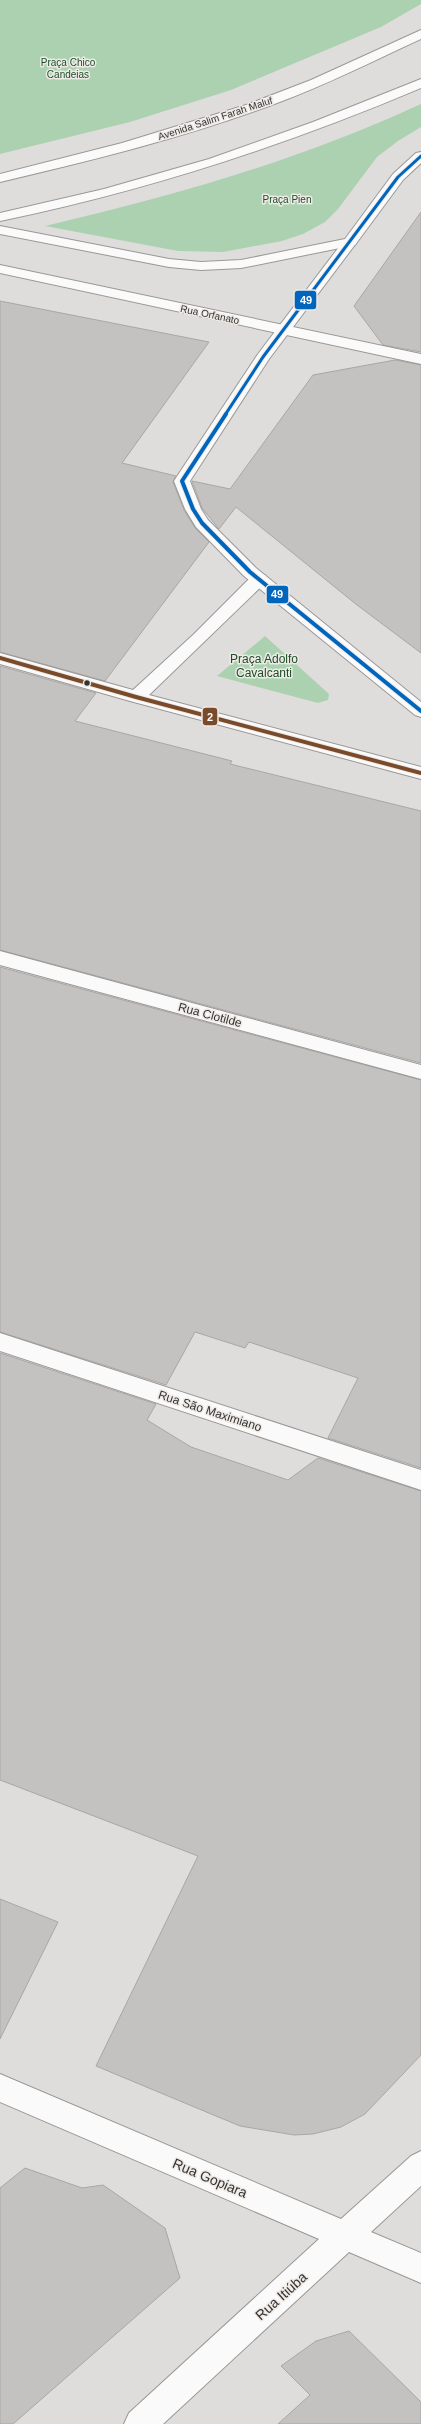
<svg xmlns="http://www.w3.org/2000/svg" width="421" height="2424" viewBox="0 0 421 2424" font-family="Arial,sans-serif">
  <style>
    .green { fill: #acd1b0 }
    .building { fill: #c3c2c0; stroke: #a9a7a5 }
    .lines { fill: none; stroke-linecap: round; stroke-linejoin: round }
    .minor-casing { stroke: #9a9897; stroke-width: 2 }
    .tertiary-casing { stroke: #9a9897; stroke-width: 2 }
    .secondary-casing { stroke: #9a9897; stroke-width: 2 }
    .trunk-casing { stroke: #9a9897; stroke-width: 2 }
    .minor { fill: #fafafa; fill-rule: evenodd }
    .tertiary { fill: #fafafa; fill-rule: evenodd }
    .secondary { fill: #fafafa; fill-rule: evenodd }
    .trunk { fill: #fafafa; fill-rule: evenodd }
    .bus-1-far1-casing { stroke: #eeeae6; stroke-width: 5 }
    .bus-1-casing { stroke: #eeeae6; stroke-width: 6 }
    .bus-2-casing { stroke: #eeeae6; stroke-width: 6 }
    .bus-1-far1 { stroke: #0065bd; stroke-width: 3 }
    .bus-1 { stroke: #0065bd; stroke-width: 4 }
    .bus-2 { stroke: #7a4b2a; stroke-width: 4 }
    .bus-dot { fill: #353332; stroke: #eeeae6; stroke-width: 1.5 }
    .labels { text-anchor: middle; stroke-width: 3; stroke-linejoin: round; paint-order: stroke }
    .far-park-label { font-size: 10px; fill: #1c4e27; stroke: #eeeae6 }
    .far-street-label { font-size: 10px; fill: #353332; stroke: #eeeae6 }
    .park-label { font-size: 12px; fill: #1c4e27; stroke: #eeeae6 }
    .street-label { font-size: 12px; fill: #353332; stroke: #eeeae6 }
    .near-street-label { font-size: 14px; fill: #353332; stroke: #eeeae6 }
    .line-badge { stroke: #eeeae6; stroke-width: 1.5 }
    .badge-label { font-size: 11px; text-anchor: middle; font-weight: bold; fill: #fff }
  </style>
  <rect width="100%" height="100%" fill="#dfdddb"/>
  <g class="green">
    <path d="M0,0H421V4L381,27L231,90L130,122L0,154Z"/>
    <path d="M421,104V127L398,141L377,157L338,209L325,222L303,234L282,241L223,252L178,251L45,226C174,196 300,160 421,104Z"/>
    <path d="M265,636L329,694L328,700L318,703L217,676Z"/>
  </g>
  <g class="building">
    <path d="M421,212V352L383,345L354,306Z"/>
    <path d="M0,301L209,342L122,463L176,476L173,482L184,510L195,528L209,542L105,681L0,652Z"/>
    <path d="M395,360L421,365V653L357,605L236,507L219,529L202,508L192,481L230,489L313,375Z"/>
    <path d="M0,666L96,693L75,721L232,761L230,764L421,811V1063L0,950Z"/>
    <path d="M0,967L421,1080V1468L328,1438L358,1378L249,1342L245,1348L195,1332L166,1385L0,1332Z"/>
    <path d="M0,1353L156,1404L147,1420L191,1447L288,1480L318,1458L421,1491V2055L365,2114L341,2127L313,2134L294,2135L240,2126L96,2066L198,1856L0,1780Z"/>
    <path d="M0,1899L58,1922L0,2039Z"/>
    <path d="M25,2168L82,2188L103,2185L165,2228L180,2278L13,2424H0V2188Z"/>
    <path d="M349,2331L421,2402V2424H278L310,2395L281,2366L316,2341Z"/>
  </g>
  <g class="lines">
    <defs>
      <g id="minor">
        <path d="M0,951L421,1065V1079L0,965Z"/>
        <path d="M0,1333L421,1470V1490L0,1351Z"/>
        <path d="M0,2074L341,2219L411,2156L421,2151V2186L371,2232L421,2253V2283L349,2252L163,2424H124L129,2413L319,2239L0,2102Z"/>
      </g>
      <path id="tertiary" d="M350,238L357,242L269,359L190,481L201,509L208,520L256,568L421,702V717L415,715L244,576L196,527L185,509L174,481L258,354L345,239Z"/>
      <g id="secondary">
        <path d="M421,152V163L403,180L355,245L241,268L201,270L169,267L0,234V226L169,259L201,262L241,260L345,239L393,174L416,153Z"/>
        <path d="M0,265L421,354V364L0,273Z"/>
        <path d="M259,574L265,575L268,579L265,583L149,695L421,767V779L130,701L0,664V653L133,690L194,634L253,575Z"/>
      </g>
      <g id="trunk">
        <path d="M421,30V39C373,61 326,85 277,103C187,137 93,160 0,182V174L122,143L246,105L311,80Z"/>
        <path d="M421,79V88C284,146 145,191 0,221V213L104,189L209,159L313,122Z"/>
      </g>
    </defs>
    <use href="#minor" class="minor-casing"/>
    <use href="#tertiary" class="tertiary-casing"/>
    <use href="#secondary" class="secondary-casing"/>
    <use href="#trunk" class="trunk-casing"/>
    <use href="#minor" class="minor"/>
    <use href="#tertiary" class="tertiary"/>
    <use href="#secondary" class="secondary"/>
    <use href="#trunk" class="trunk"/>
    <defs>
      <path id="bus-1-far1" d="M225,415L263,357L398,177L421,156"/>
      <path id="bus-1" d="M226,414L182,481L193,509L202,523L250,572L421,711"/>
      <path id="bus-2" d="M0,658L136,697L421,773"/>
    </defs>
    <use href="#bus-1-far1" class="bus-1-far1-casing"/>
    <use href="#bus-1" class="bus-1-casing"/>
    <use href="#bus-2" class="bus-2-casing"/>
    <use href="#bus-1-far1" class="bus-1-far1"/>
    <use href="#bus-1" class="bus-1"/>
    <use href="#bus-2" class="bus-2"/>
  </g>
  <circle class="bus-dot" cx="87" cy="683" r="3.5"/>
  <g class="labels">
    <g class="far-park-label">
      <text x="68" y="66">Praça Chico<tspan x="68" dy="12">Candeias</tspan></text>
      <text x="287" y="203">Praça Pien</text>
    </g>
    <g class="far-street-label">
      <text transform="translate(215 118) rotate(-18)" y="4">Avenida Salim Farah Maluf</text>
      <text transform="translate(210 314) rotate(12)" y="4">Rua Orfanato</text>
    </g>
    <g class="park-label">
      <text x="264" y="663">Praça Adolfo<tspan x="264" dy="14">Cavalcanti</tspan></text>
    </g>
    <g class="street-label">
      <text transform="translate(210 1015) rotate(15)" y="4">Rua Clotilde</text>
      <text transform="translate(210 1411) rotate(18)" y="4">Rua São Maximiano</text>
    </g>
    <g class="near-street-label">
      <text transform="translate(210 2178) rotate(23)" y="5">Rua Gopiara</text>
      <text transform="translate(281 2296) rotate(-42)" y="5">Rua Itiúba</text>
    </g>
  </g>
  <g class="line-badge">
    <rect x="294" y="290" width="23" height="20" rx="4" fill="#0065bd"/>
    <rect x="266" y="585" width="23" height="19" rx="4" fill="#0065bd"/>
    <rect x="202" y="707" width="16" height="19" rx="4" fill="#7a4b2a"/>
  </g>
  <g class="badge-label">
    <text x="306" y="304">49</text>
    <text x="277" y="598">49</text>
    <text x="210" y="721">2</text>
  </g>
</svg>
